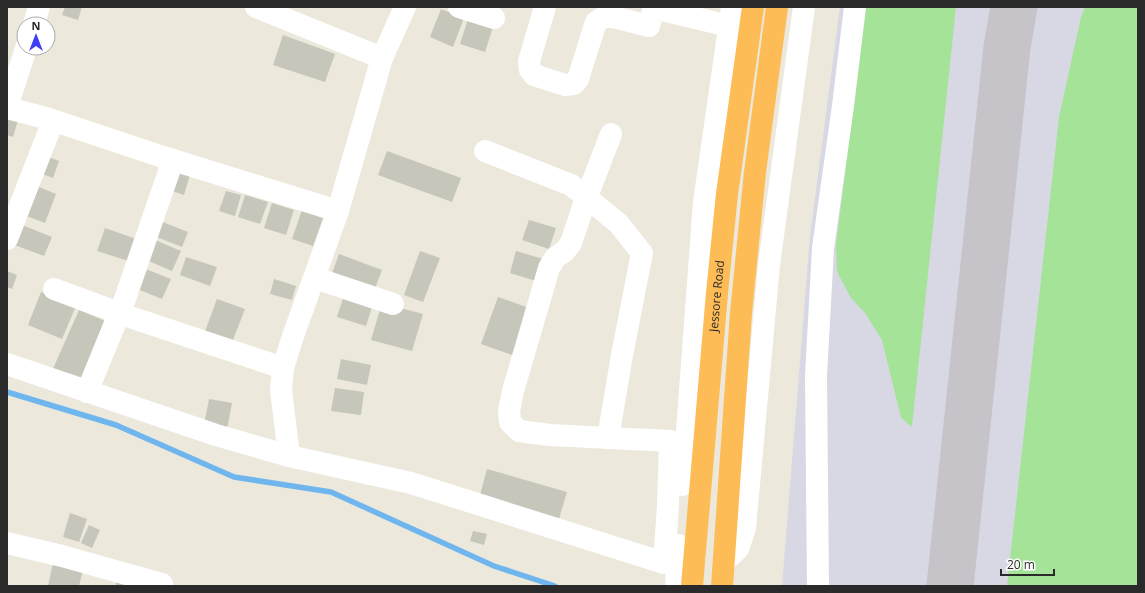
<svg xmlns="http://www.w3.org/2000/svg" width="1145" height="593" viewBox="0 0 1145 593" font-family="'Open Sans',sans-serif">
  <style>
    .airport { fill: #d8d8e5 }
    .green { fill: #a5e399 }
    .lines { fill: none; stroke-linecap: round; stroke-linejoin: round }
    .stream { stroke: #6fb6ee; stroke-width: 5.5 }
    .taxiway { stroke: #c6c4c8; stroke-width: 47 }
    .building { fill: #c7c6bb }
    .minor { stroke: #fff; stroke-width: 22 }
    .highway { stroke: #febc56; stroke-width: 22 }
    .labels { text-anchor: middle; stroke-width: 4; stroke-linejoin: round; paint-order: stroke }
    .street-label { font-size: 12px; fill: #2a2a2a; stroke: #fff }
  </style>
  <rect width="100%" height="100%" fill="#ece8dc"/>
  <path class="airport" d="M840,7H1138V586H782L810,236Z"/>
  <g class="green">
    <path d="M866,7H956L912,427L901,418L882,340L865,313L851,298L837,272L836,245Z"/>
    <path d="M1085,7H1138V586H1007L1059,117L1081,17Z"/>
  </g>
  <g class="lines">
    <path class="stream" d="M7,392L116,425L234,477L331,492L494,566L555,586"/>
    <path class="taxiway" d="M950,586L1007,47L1014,7"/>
  </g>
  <g class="building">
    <path d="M65,7H82L78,20L62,15Z"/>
    <path d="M441,9L464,18L453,47L430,37Z"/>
    <path d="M468,19L493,27L485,52L460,44Z"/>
    <path d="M283,35L335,54L325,82L273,65Z"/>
    <path d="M7,117L18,120L13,137L7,135Z"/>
    <path d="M387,151L461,178L452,202L378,175Z"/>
    <path d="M43,155L59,161L53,178L37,172Z"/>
    <path d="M175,171L190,175L184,195L169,190Z"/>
    <path d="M32,184L56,194L45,223L21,214Z"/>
    <path d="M226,191L241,195L235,216L219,211Z"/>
    <path d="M245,195L268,202L260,224L238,217Z"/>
    <path d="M272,203L294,210L286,235L264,228Z"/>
    <path d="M302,210L323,218L313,246L292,239Z"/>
    <path d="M529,220L556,228L549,249L522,240Z"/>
    <path d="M160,221L188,232L182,247L154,236Z"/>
    <path d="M17,223L52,237L44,256L9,243Z"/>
    <path d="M105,228L142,241L135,263L97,251Z"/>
    <path d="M153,239L181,251L172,271L144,259Z"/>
    <path d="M420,251L440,258L423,302L404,295Z"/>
    <path d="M516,251L543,259L536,281L510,273Z"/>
    <path d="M339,254L382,270L374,291L331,276Z"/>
    <path d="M186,257L217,267L210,286L180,275Z"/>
    <path d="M143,268L171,279L162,299L135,288Z"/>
    <path d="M7,271L17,275L12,289L7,287Z"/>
    <path d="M274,279L296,286L292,300L270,294Z"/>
    <path d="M41,292L76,306L62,339L28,325Z"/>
    <path d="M345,292L374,301L366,326L337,317Z"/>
    <path d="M498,297L532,309L515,356L481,344Z"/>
    <path d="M217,299L245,309L231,345L204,334Z"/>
    <path d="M382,303L423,314L412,351L371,340Z"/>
    <path d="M79,310L110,323L83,384L52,371Z"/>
    <path d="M341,359L371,365L367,385L337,379Z"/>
    <path d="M335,388L364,392L361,415L331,411Z"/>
    <path d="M209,399L232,403L227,429L204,425Z"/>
    <path d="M487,469L567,492L558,522L479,499Z"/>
    <path d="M70,513L87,519L79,542L63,537Z"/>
    <path d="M89,525L100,530L92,548L81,543Z"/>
    <path d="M473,531L487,534L484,545L470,541Z"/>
    <path d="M53,563L83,570L79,586H48Z"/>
    <path d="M116,582L134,586H116Z"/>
  </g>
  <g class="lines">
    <g class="minor">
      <path d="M256,7L382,58"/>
      <path d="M459,7L494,18"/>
      <path d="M545,7L529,61L530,70L534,75L565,85L574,84L578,79L596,22L604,17H613L649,26L654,7"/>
      <path d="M654,8L729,26"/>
      <path d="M34,24L39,7"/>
      <path d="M7,107L26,48"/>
      <path d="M7,108L46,118L160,156L338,211"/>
      <path d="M611,134L583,207L571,243L565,251L555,258L549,268L513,391L509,411L510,422L519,431L550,435L670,441L668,505L664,563"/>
      <path d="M485,151L571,185L618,223L642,253L622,355L608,438"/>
      <path d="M7,239L53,121"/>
      <path d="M315,278L393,304"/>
      <path d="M54,289L119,313"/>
      <path d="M127,316L283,368"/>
      <path d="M7,364L216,435L289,456L411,483L664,563L677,558L695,557"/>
      <path d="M87,392L125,299L173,160"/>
      <path d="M289,456L281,390L283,368L292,339L338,211L382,58L405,7"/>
      <path d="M683,485L704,202L732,7"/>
      <path d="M7,543L62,556L162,584"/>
      <path d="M724,562L738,549L745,528L769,265L804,7"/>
      <path d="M676,586L678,545"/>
      <path d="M818,586L816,376L823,248L843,106L855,7"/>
    </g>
    <g class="highway">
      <path id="s1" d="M692,586L717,293L727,194L753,7"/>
      <path d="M722,586L741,313L755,172L777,7"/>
    </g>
  </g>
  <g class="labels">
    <g class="street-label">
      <text dy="4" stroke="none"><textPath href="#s1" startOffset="291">Jessore Road</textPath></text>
    </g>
  </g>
  <rect width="1145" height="593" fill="none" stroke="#2a2a2a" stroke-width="16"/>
  <g transform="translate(36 36)"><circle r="19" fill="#ffffff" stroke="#aaaaaa"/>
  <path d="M0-3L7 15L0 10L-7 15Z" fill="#3c3ef9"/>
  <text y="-6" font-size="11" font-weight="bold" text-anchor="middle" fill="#2a2a2a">N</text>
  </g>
  <path d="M1001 569v6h53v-6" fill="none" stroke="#2a2a2a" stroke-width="2"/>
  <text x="1007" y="569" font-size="12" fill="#2a2a2a" stroke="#ffffff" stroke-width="3" paint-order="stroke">20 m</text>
</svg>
